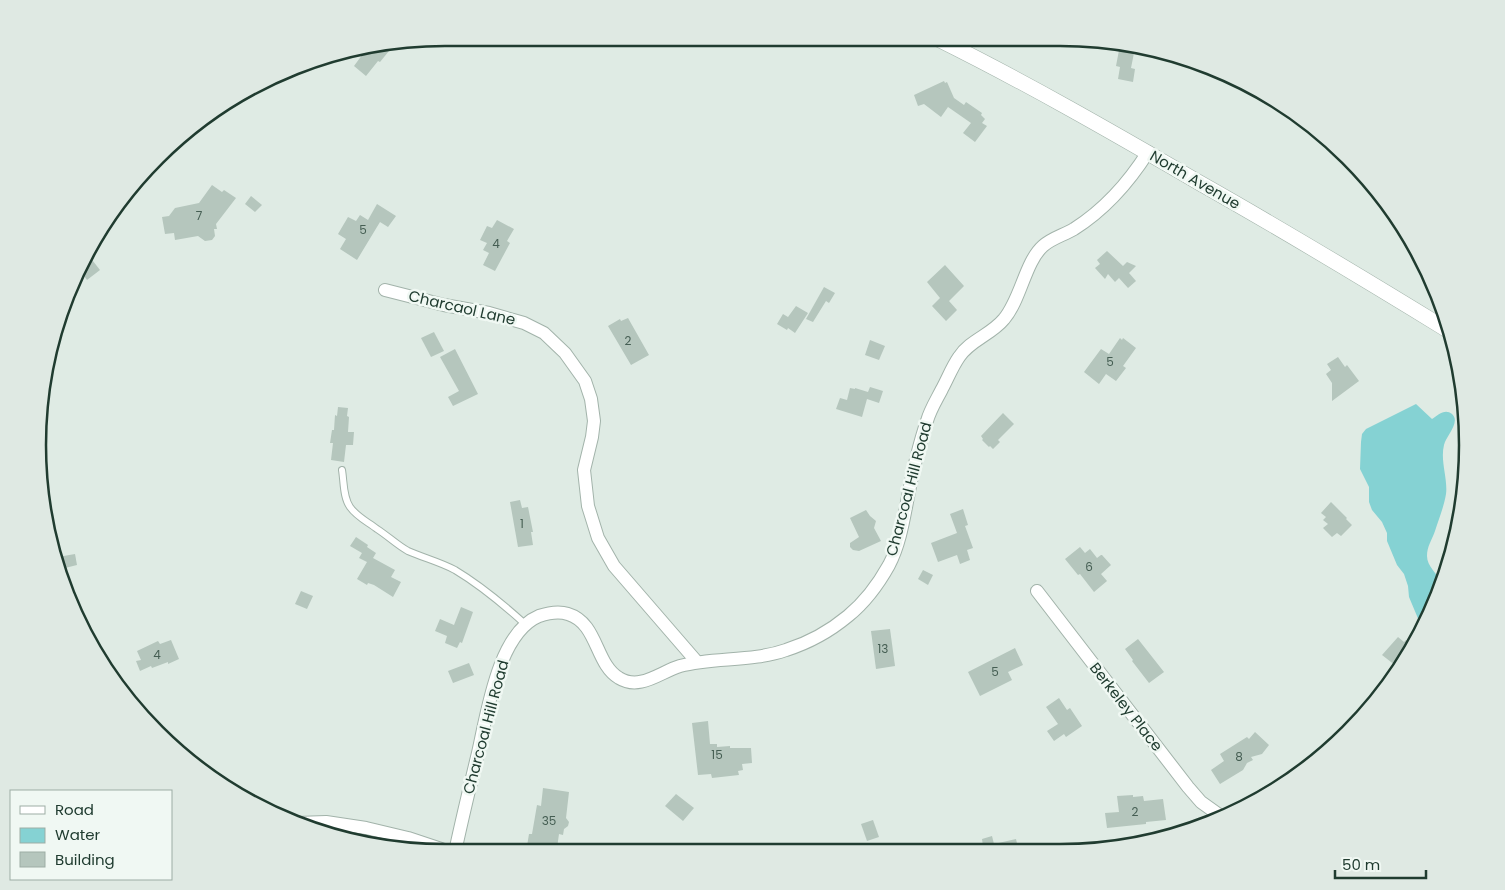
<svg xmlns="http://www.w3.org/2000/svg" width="1505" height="890" viewBox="0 0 1505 890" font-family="Poppins,sans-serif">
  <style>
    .water { fill: #85d2d3 }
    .building { fill: #b5c6bd }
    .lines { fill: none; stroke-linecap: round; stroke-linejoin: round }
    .service-casing { stroke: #a2b3aa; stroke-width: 8 }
    .minor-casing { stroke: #a2b3aa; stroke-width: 14 }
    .tertiary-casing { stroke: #a2b3aa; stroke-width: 16 }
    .service { stroke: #fff; stroke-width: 6 }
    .minor { stroke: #fff; stroke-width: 12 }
    .tertiary { stroke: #fff; stroke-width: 15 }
    .labels { text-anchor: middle; stroke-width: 5; stroke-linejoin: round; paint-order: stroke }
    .number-label { font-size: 12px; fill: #455e53 }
    .street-label { font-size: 15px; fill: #203c30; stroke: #f0f8f3 }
    .rim { fill: none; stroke: #203c30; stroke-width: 2.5 }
  </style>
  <rect width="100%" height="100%" fill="#dfebe4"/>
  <path class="water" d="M1416,404L1432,419C1438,415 1445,408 1452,414C1461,422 1446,436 1444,445C1440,461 1448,479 1446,494C1444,506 1439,519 1435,531C1432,540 1427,546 1427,556C1427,566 1437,574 1442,582L1437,601L1422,628L1409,597L1408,586L1404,574L1397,565L1387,541V533L1382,522L1372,510L1369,502V487L1360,469L1361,442L1362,434L1366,429Z"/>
  <g class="building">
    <path d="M1120,45L1135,48L1131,68L1135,69L1133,82L1118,79L1120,67L1116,66Z"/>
    <path d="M393,46L380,62L378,61L366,76L354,66L365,51Z"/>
    <path d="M944,81L945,83L947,82L954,98L964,105L966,102L982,113L981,115L985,119L982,123L987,126L975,142L963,133L971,123L948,107L941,117L924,104L918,106L914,95Z"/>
    <path d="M212,185L222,192L224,190L236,198L216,224L217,229H214L215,236L212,240L205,241L198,236L175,240L174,233L165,234L162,217L169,216L175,208L199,203Z"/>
    <path d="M251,196L262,205L255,212L245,204Z"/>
    <path d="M377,204L396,216L388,227L380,222L357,260L340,249L346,239L338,234L348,217L356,221L360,215L368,220Z"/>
    <path d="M497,220L514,229L507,241L510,243L495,271L483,265L489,253L483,250L487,243L480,240L487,226L492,228Z"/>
    <path d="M1107,251L1123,266L1127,262L1136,266L1129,273L1136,281L1128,288L1119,278L1115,282L1108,274L1105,279L1095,268L1100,264L1097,260Z"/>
    <path d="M89,256L100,270L87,280L82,273Z"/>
    <path d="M945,265L964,286L949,301L957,310L946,321L932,306L940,298L927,282Z"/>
    <path d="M824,287L835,293L829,303L826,301L813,322L806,319Z"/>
    <path d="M796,306L808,313L795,333L788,328L787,330L777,324L783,314L788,317Z"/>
    <path d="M628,318L649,355L631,365L608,326L620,319L621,321Z"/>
    <path d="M434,332L444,351L431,357L421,338Z"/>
    <path d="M1120,338L1122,340L1123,338L1136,348L1123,366L1126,368L1116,381L1106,374L1099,384L1084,372L1101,349L1109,354Z"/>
    <path d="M870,340L885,346L879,360L865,355Z"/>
    <path d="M455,349L478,394L453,406L448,397L459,391L440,357Z"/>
    <path d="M1338,357L1345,367L1347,365L1359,381L1332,401V383L1326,374L1331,370L1327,364Z"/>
    <path d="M870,387L883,391L879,403L867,399L862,417L836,409L840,398L847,400L850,388L855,389V388L868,392Z"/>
    <path d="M338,407L348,408L347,416L349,417L348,432H354L353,445H346L344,462L331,460L333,443H330L332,430H334L335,415L337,416Z"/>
    <path d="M1003,413L1014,424L998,440L1000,442L993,449L990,446L989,447L982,440L983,439L981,436Z"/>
    <path d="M520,500L522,508L528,507L533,532H531L533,545L518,547L510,502Z"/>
    <path d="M1331,502L1347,518L1346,519L1352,525L1341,536L1337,533L1332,537L1323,528L1328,524L1323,520L1326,517L1321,513Z"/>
    <path d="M963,509L968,525L965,526L973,548L967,550L970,560L960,564L957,555L938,562L931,543L957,533L950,514Z"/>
    <path d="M866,510L870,516L876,521L874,528L881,541L859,551L853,550L850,547V543L859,537L850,518Z"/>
    <path d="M356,537L368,545L367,547L376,553L373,558L395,570L391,577L401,582L393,597L374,585L368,583L367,585L357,579L367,562L359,558L362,553L350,546Z"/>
    <path d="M1080,547L1085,553L1090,549L1097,558L1101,555H1102L1111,565L1101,574L1107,581L1094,592L1080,574L1078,575L1065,559Z"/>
    <path d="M75,554L77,565L61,569L58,557Z"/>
    <path d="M923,570L933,575L928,585L918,579Z"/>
    <path d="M301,591L313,596L307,609L295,604Z"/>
    <path d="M461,607L473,612L462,643L460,642L457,648L445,643L447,636L435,631L440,619L454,625Z"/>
    <path d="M890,629L895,666L876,669L871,631Z"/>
    <path d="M1398,637L1404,642L1406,640L1413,646L1400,669L1382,655Z"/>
    <path d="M1138,639L1164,672L1149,683L1132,661L1133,660L1125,649Z"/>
    <path d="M171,640L179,659L168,664V662L152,668L151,666L140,671L136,661L141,660L137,651L158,641L160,644Z"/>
    <path d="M1015,648L1023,665L1008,672L1012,680L980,696L968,672Z"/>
    <path d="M469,663L474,675L453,683L448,671Z"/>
    <path d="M1059,698L1067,710L1070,708L1082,726L1066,737L1064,734L1054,741L1047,731L1058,724L1046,707Z"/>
    <path d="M708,721L710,744H717V747L730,746V748H751L752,763L742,764L743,770L738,771L739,775L712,778L711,774L698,775L692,723Z"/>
    <path d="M1255,732L1269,745L1262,754L1251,757L1253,760L1247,763L1243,770L1220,784L1211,770L1224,761L1220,754L1247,737L1249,739Z"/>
    <path d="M543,788L569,792L566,818L569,822L568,826L564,829L563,835L559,834L557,848L550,847L549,852H526L529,834H532L537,805L541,806Z"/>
    <path d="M676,794L694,808L683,821L665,806Z"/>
    <path d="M1133,795V797L1143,796L1144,801L1163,799L1166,820L1146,822V824L1107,828L1105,813L1119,812L1117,796Z"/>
    <path d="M873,820L879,837L867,841L861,824Z"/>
    <path d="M992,836L994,844L1016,839L1019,852H978V848L983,846L982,839Z"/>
  </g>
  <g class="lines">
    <defs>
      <path id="service" d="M342,470C344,482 343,497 350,507C357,517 368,522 377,529C388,536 397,545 408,551C424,558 440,562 455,570C480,585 504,605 525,624"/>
      <g id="minor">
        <path d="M385,290L444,305L489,313L524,323L544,333L565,353L585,381L591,399L594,421L592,437L584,470L588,506L598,538L614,566L697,662"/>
        <path d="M1037,591L1188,787L1201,802L1222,817"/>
        <path d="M297,823L326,822L366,828L408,838L450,852"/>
        <path d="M455,852C462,819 470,786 478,753C487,714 498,633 539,616C548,613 559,611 568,614C598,623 595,664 619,678C640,691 660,672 680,666C714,657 752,662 786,650C808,643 830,631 848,616C864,603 879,583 889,565C899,546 903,523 907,502C912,475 918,447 927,421C930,410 937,399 942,389C948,378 952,367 959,357C970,340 991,335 1004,319C1021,299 1025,262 1043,246C1052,238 1064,235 1074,229C1104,210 1129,182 1148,152"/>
      </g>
      <path id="tertiary" d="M936,38C1025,82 1112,132 1198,182C1283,230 1366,280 1449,331"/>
    </defs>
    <use href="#service" class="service-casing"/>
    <use href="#minor" class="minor-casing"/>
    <use href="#tertiary" class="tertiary-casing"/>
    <use href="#service" class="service"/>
    <use href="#minor" class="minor"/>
    <use href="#tertiary" class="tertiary"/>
  </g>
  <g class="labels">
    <g class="number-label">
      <text x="199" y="220">7</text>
      <text x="363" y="234">5</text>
      <text x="496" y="248">4</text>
      <text x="628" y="345">2</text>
      <text x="1110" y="366">5</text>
      <text x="522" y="528">1</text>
      <text x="1089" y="571">6</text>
      <text x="883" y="653">13</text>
      <text x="157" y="659">4</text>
      <text x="995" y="676">5</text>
      <text x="717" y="759">15</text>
      <text x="1239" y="761">8</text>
      <text x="1135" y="816">2</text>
      <text x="549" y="825">35</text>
    </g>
    <g class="street-label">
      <text transform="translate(1195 180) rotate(30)" y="5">North Avenue</text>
      <text transform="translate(462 308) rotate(13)" y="5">Charcaol Lane</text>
      <text transform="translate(909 489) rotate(-75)" y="5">Charcoal Hill Road</text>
      <text transform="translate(1126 707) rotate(52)" y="5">Berkeley Place</text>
      <text transform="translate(486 727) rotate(-75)" y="5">Charcoal Hill Road</text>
    </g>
  </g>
  <path d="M0 0H1505V890H0ZM445 46H1060A399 399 0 0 1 1459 445V445A399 399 0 0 1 1060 844H445A399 399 0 0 1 46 445V445A399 399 0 0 1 445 46Z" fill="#dfe9e3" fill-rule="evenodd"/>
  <path class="rim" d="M445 46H1060A399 399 0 0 1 1459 445V445A399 399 0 0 1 1060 844H445A399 399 0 0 1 46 445V445A399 399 0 0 1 445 46Z"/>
  <rect x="10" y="790" width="162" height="90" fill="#f0f8f3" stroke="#9dada5"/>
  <rect x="20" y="806" width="25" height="8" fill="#ffffff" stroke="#9dada5"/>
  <text x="55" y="815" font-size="15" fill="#203c30">Road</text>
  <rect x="20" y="828" width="25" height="15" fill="#85d2d3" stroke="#9dada5"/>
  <text x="55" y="840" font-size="15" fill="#203c30">Water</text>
  <rect x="20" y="852" width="25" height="15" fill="#b5c6bd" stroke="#9dada5"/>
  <text x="55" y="865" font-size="15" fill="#203c30">Building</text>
  <path d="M1335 870v8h91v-8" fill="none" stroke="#203c30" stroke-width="2.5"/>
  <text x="1342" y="870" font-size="15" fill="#203c30" stroke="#f0f8f3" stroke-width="4" paint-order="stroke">50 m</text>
</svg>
